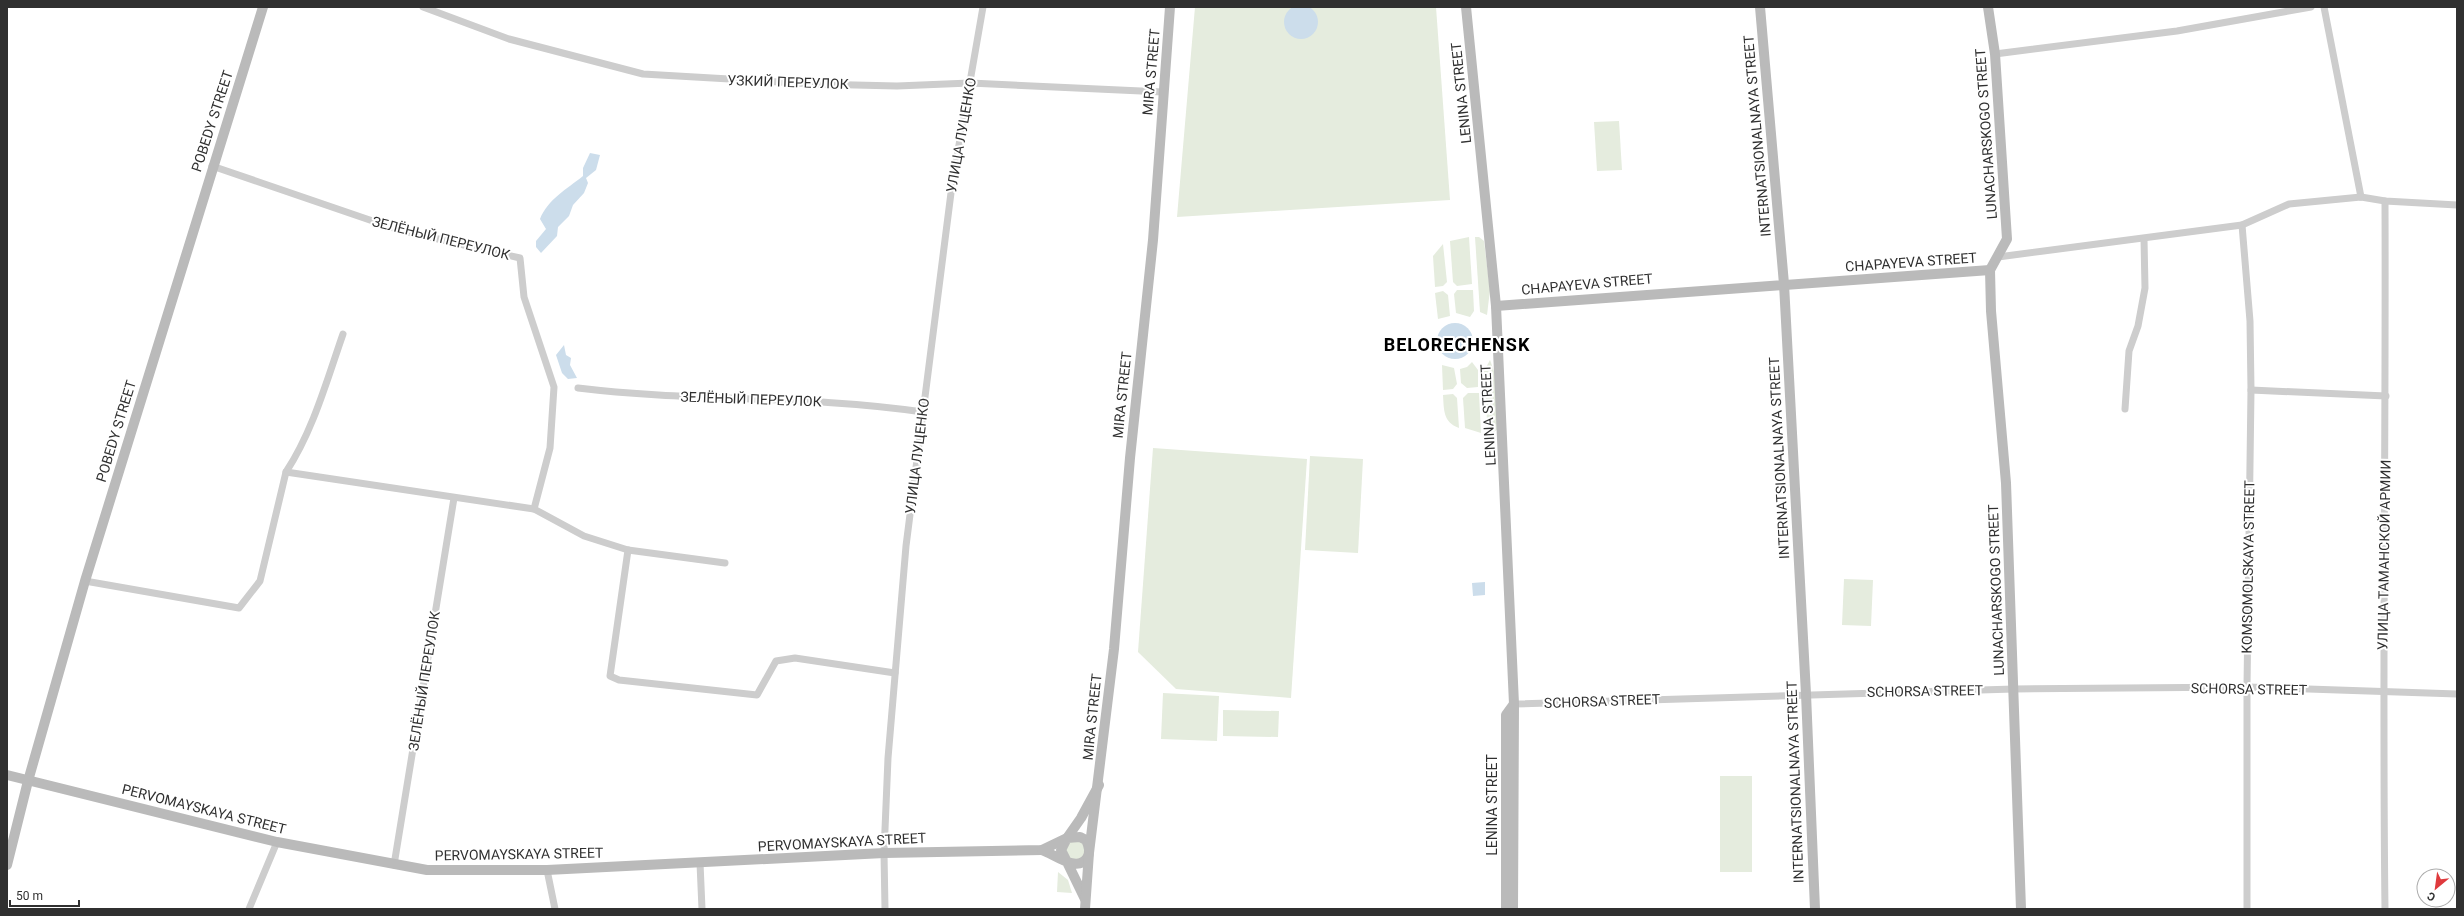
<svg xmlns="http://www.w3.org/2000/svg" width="2464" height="916" viewBox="0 0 2464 916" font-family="Roboto,sans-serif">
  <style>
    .green { fill: #e5ecde }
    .water { fill: #ccddeb }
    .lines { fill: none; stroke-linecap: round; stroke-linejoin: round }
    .street { stroke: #cdcdcd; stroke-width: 7 }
    .secondary { stroke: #bababa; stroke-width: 10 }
    .labels { text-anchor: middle; stroke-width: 4; stroke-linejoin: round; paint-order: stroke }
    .street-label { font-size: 14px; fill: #303030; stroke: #fff }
    .district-label { font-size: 18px; font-weight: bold; letter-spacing: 1px; fill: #000; stroke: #fff }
  </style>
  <rect width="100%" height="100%" fill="#fff"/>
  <g class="green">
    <path d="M1195,7H1436L1450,200L1177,217Z"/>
    <path d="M1619,121L1622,170L1597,171L1594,122Z"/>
    <path d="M1469,237L1472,284L1457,286L1453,282L1450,241Z"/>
    <path d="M1475,237H1479L1484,241L1490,290L1487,315L1480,312Z"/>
    <path d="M1443,244L1447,282L1443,286L1435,287L1433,256Z"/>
    <path d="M1457,290H1473L1474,311L1470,317L1456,313L1454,294Z"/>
    <path d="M1443,291L1448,295L1450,316L1438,319L1435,293Z"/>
    <path d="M1490,360L1496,377L1498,429L1488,436L1484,371Z"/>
    <path d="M1472,362L1478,370V387L1467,388L1461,383L1460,369L1467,367Z"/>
    <path d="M1442,365L1454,368L1457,384L1453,389L1443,390Z"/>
    <path d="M1468,393H1479L1481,433L1465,428L1463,398Z"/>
    <path d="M1453,394L1457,398L1459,428C1443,422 1444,410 1443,395Z"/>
    <path d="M1153,448L1307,459L1291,698L1176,689L1138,652Z"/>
    <path d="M1310,456L1363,459L1358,553L1305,550Z"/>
    <path d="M1844,579L1873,580L1871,626L1842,625Z"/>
    <path d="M1163,693L1219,696L1217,741L1161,739Z"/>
    <path d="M1223,710L1279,711L1278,737L1223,736Z"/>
    <rect x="1720" y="776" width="32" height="96"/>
    <circle cx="1075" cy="850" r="10"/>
    <path d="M1058,872L1068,880L1072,893L1057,892Z"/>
  </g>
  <g class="water">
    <circle cx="1301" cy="22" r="17"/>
    <path d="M590,153L600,155L596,170L586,178L588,183L584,193L573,205L569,216L558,227L557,236L541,253L536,247V241L546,229L540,219C548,199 567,189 583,176V168Z"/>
    <circle cx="1455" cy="341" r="18"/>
    <path d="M564,345L566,355L571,358L570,365L577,378L568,379L562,373L556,355Z"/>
    <path d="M1485,582V595L1473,596L1472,583Z"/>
  </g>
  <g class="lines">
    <g class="street">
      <path d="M423,7L509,39L643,74L813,84L897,86L970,83L1163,92"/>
      <path d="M2324,7L2361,197"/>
      <path d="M1995,54L2177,31L2311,7"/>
      <path d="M212,166L399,230L520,258L524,297L554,387L550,448L534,509"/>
      <path d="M2242,225L2250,321L2251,390L2247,687V909"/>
      <path d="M1998,257L2242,225L2289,204L2361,197L2385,201L2457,205"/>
      <path d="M578,388C693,402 809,395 923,412"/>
      <path d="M2251,390L2386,396"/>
      <path d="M2125,409L2129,351L2138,326L2145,288L2144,239"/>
      <path d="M286,472L534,509L584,536L628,550L725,563"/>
      <path d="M628,550L610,676L619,680L757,695L776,661L795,658L895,673"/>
      <path d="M85,581L239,608L260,581L286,472C313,431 327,380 343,334"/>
      <path d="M1514,704L2014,689L2247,687L2457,694"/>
      <path d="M700,863L702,909"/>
      <path d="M394,865L454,498"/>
      <path d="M547,870L555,909"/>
      <path d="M249,909L277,842"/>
      <path d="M885,909L884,853L888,758L906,546L952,185L983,7"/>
      <path d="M2385,909C2382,673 2386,437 2385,201"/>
    </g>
    <g class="secondary">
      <path d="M1466,7L1496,306L1514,704L1513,909"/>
      <path d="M1760,7L1784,284L1806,694L1815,909"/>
      <path d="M1988,7L1995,54L2007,239L1990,270"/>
      <path d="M1990,270L1991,311L2006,483L2021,909"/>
      <path d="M1496,306L1990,270"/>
      <path d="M7,775L277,842L427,870H547L884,853L1042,850L1067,838L1081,818L1099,785"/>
      <path d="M1042,850C1054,854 1077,873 1087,858C1091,852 1089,846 1086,840L1080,837L1067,838L1061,850L1067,862L1085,899"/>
      <path d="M7,865L28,781L85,581L263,7"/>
      <path d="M1085,909L1089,853L1114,649L1130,458L1153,240L1170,7"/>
      <path d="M1506,909V715L1514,704"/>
    </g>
  </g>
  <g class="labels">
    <g class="street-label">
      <text transform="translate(1151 72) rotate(-85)" y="5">MIRA STREET</text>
      <text transform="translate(788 82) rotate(2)" y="5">УЗКИЙ ПЕРЕУЛОК</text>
      <text transform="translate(1461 93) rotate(-96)" y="5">LENINA STREET</text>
      <text transform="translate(212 121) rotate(-72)" y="5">POBEDY STREET</text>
      <text transform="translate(1986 134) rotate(-94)" y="5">LUNACHARSKOGO STREET</text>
      <text transform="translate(961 135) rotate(-80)" y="5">УЛИЦА ЛУЦЕНКО</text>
      <text transform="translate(1757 136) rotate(-95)" y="5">INTERNATSIONALNAYA STREET</text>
      <text transform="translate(441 238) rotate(14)" y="5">ЗЕЛЁНЫЙ ПЕРЕУЛОК</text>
      <text transform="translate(1911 262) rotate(-4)" y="5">CHAPAYEVA STREET</text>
      <text transform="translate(1587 284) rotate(-5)" y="5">CHAPAYEVA STREET</text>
      <text transform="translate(1122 395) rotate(-84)" y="5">MIRA STREET</text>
      <text transform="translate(751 399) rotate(2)" y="5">ЗЕЛЁНЫЙ ПЕРЕУЛОК</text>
      <text transform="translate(1488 415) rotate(-93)" y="5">LENINA STREET</text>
      <text transform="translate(116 431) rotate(-73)" y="5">POBEDY STREET</text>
      <text transform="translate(917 456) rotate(-83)" y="5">УЛИЦА ЛУЦЕНКО</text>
      <text transform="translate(1779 458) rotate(-93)" y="5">INTERNATSIONALNAYA STREET</text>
      <text transform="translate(2384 555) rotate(-89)" y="5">УЛИЦА ТАМАНСКОЙ АРМИИ</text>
      <text transform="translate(2248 567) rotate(-89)" y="5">KOMSOMOLSKAYA STREET</text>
      <text transform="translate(1996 590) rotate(-92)" y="5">LUNACHARSKOGO STREET</text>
      <text transform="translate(424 681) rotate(-81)" y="5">ЗЕЛЁНЫЙ ПЕРЕУЛОК</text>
      <text transform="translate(2249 689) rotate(1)" y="5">SCHORSA STREET</text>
      <text transform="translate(1925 691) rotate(-1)" y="5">SCHORSA STREET</text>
      <text transform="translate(1602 701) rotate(-2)" y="5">SCHORSA STREET</text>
      <text transform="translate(1092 717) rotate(-84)" y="5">MIRA STREET</text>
      <text transform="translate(1795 782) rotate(-92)" y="5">INTERNATSIONALNAYA STREET</text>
      <text transform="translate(1492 805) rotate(-90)" y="5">LENINA STREET</text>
      <text transform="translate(204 809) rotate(14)" y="5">PERVOMAYSKAYA STREET</text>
      <text transform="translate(842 842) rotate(-3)" y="5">PERVOMAYSKAYA STREET</text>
      <text transform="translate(519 854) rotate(-1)" y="5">PERVOMAYSKAYA STREET</text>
    </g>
    <g class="district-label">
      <text x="1457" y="351">BELORECHENSK</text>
    </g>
  </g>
  <rect width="2464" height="916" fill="none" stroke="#303030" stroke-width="16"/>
  <g transform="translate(2436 888) rotate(209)"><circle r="19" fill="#ffffff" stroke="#acacac"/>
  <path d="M0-3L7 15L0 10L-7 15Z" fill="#df3a3d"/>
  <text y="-6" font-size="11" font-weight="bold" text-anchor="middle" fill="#303030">С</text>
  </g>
  <path d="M10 900v6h69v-6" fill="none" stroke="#303030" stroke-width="2"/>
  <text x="16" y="900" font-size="12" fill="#303030" stroke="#ffffff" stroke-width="3" paint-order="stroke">50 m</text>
</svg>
